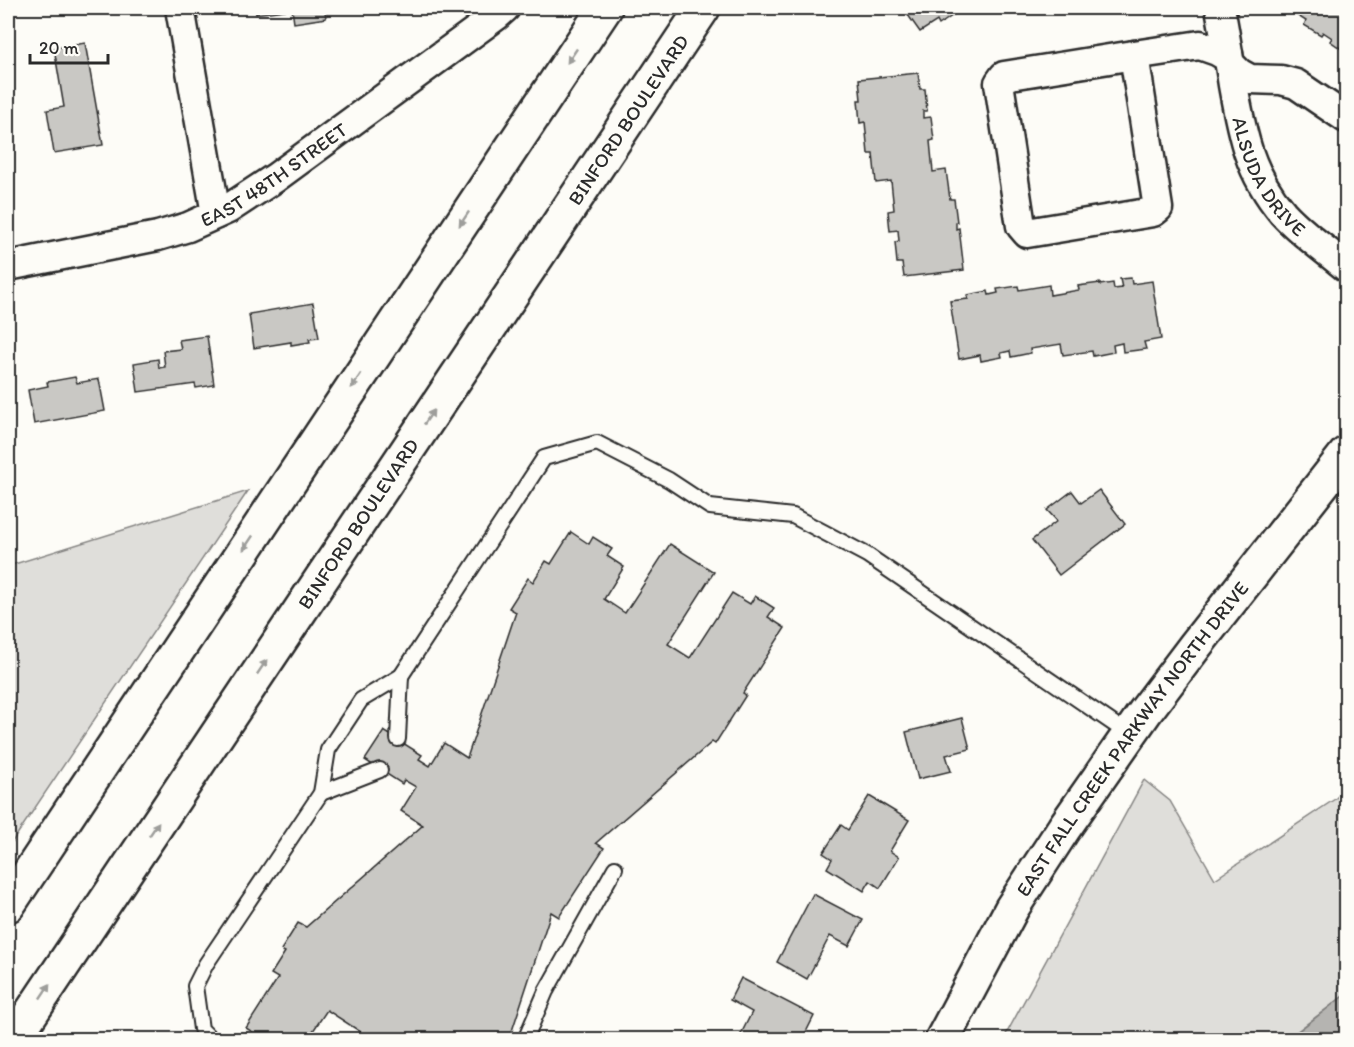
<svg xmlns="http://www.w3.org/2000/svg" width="1354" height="1047" viewBox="0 0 1354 1047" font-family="Itim,sans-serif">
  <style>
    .green { fill: #dfdeda; stroke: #858482; stroke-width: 1.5 }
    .water { fill: #b5b4b1; stroke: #7e7d7b; stroke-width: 1.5 }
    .building { fill: #c9c8c4; stroke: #2b2b2b; stroke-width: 1.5 }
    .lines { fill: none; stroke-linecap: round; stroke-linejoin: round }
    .lane-casing { stroke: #2b2b2b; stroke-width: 18 }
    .street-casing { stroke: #2b2b2b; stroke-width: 33 }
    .secondary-casing { stroke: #2b2b2b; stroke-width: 38 }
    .primary-casing { stroke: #2b2b2b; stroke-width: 38 }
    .lane { stroke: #fdfcf7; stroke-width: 14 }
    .street { stroke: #fdfcf7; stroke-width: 28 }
    .secondary { stroke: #fdfcf7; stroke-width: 33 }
    .primary { stroke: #fdfcf7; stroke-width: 33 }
    .oneway { fill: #9e9e9b }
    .labels { text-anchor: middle; stroke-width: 4.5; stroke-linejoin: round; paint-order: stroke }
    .street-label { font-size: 20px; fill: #2b2b2b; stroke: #fdfcf7 }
  </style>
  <rect width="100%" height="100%" fill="#fdfcf7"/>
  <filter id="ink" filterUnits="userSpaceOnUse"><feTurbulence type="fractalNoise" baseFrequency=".0167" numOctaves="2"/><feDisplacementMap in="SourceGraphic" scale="12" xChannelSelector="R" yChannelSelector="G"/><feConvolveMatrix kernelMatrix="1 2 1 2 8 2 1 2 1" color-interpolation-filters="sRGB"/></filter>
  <g filter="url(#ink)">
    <g class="green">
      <path d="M248,491L8,848V566Z"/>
      <path d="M1144,780L1170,801L1215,879L1335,799L1346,788V994L1287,1039L1003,1040Z"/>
    </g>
    <path class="water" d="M1346,994V1039H1287L1292,1036Z"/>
    <g class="building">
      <path d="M255,8H343L325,11L326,18L294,23L292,9L256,14Z"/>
      <path d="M903,8H960L955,11L956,13L939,25L937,21L920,32Z"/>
      <path d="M1292,8H1346V52L1330,41L1332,38L1323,32L1321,35L1304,25L1306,21L1290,11Z"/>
      <path d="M85,43L103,145L54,153L47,110L64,107L54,48Z"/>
      <path d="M918,73L920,89H925L927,111H923V118L931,117L934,140L930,141L933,172L946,170L950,199H954L957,222H956V229L959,228L964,270L904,277L902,263H897L895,242L899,241L898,230L890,231L888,211L894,210L891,181L876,183L873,154H868L865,122L860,123L858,100H861L859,79Z"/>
      <path d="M1131,278L1132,284L1152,281L1161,339L1144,342L1146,349L1123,352L1122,343L1113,345L1114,352L1093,356L1092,351L1063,355L1061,344L1030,349L1031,353L1011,357L1010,351L1001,353L1002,357L981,361L980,355L959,359L950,301L968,299L967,295L988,291L989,295L998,293L997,289L1018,286L1019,290L1049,285L1050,295L1079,290L1078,286L1100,283V285L1113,283L1114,289L1122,288L1120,279Z"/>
      <path d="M313,303L319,338L309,339L310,342L291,345V342L254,348L249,314Z"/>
      <path d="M207,336L214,385L196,388L195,384L138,392L134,363L158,359L159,368L165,367L163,351L181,349L179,340Z"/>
      <path d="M75,377L77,383L99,379L105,411L34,424L28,390L48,386L47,382Z"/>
      <path d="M1099,490L1125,524L1059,575L1032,540L1057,521L1047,510L1072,491L1081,503Z"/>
      <path d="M571,532L589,544L593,537L612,549L607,556L624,567L604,599L625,613L670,544L714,572L668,644L690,658L732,593L750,604L755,596L774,608L768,617L785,628L743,693L746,695L715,744L712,742L596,843L604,848L559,917L551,912L509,1040H385L378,1035L375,1040H373L327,1010L307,1040H257L259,1036L246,1028L278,978L271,974L285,952L281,950L298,923L306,927L423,825L401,811L416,787L404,780L402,784L365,760L384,731L422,755L419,759L430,766L444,743L467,758L516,612L509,608L528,578L533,582L546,561L551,564Z"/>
      <path d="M962,718L970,749L946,755L951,771L918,779L906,732Z"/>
      <path d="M869,796L909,820L890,851L899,857L880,888L870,881L864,891L827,868L832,859L823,853L841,825L848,830Z"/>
      <path d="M813,894L863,920L849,946L830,936L807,979L777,962Z"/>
      <path d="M741,978L814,1016L802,1040H786L778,1035L776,1040H738L752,1012L730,1000Z"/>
    </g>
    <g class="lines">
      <defs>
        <g id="lane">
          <path d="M398,739L401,676"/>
          <path d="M321,793L380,770"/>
          <path d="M212,1040L201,1029L195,986L206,964L321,793L328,750L361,700L401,676L544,458L597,443L669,480L710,507L793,516L867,555L1130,735"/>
          <path d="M525,1040L546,991L615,868"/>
        </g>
        <g id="street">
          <path d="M180,8L216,214"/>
          <path id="s1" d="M1220,8C1225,33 1229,59 1233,85C1242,135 1249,173 1283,213C1301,233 1326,250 1346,267"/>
          <path d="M1134,55L1158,208L1153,212L1027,233L1021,226L999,83L1004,76Z"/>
          <path d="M1134,55L1200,45L1217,51L1224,55L1228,54"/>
          <path d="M1230,64L1239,73L1250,79L1281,80L1296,84L1346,118"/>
          <path id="s2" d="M8,266L158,236L188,227L228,209L275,178L496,16L505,8"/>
        </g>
        <g id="secondary">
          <path id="s3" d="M942,1040L1012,908L1064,828L1145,712L1195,646L1346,454"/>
        </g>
        <g id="primary">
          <path d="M8,905L605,8"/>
          <path id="s4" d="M13,1040L703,8"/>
        </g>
      </defs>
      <use href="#lane" class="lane-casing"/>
      <use href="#street" class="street-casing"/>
      <use href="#secondary" class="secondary-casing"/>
      <use href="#primary" class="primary-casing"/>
      <use href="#lane" class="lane"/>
      <use href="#street" class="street"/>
      <use href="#secondary" class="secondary"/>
      <use href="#primary" class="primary"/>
    </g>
    <defs><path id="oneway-solid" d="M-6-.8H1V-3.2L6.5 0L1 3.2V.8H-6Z" transform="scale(1.5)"/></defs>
    <g class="oneway">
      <use href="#oneway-solid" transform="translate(572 56) rotate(124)"/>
      <use href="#oneway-solid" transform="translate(464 219) rotate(124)"/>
      <use href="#oneway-solid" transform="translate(356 381) rotate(124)"/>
      <use href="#oneway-solid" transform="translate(429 417) rotate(-56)"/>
      <use href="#oneway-solid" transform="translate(248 543) rotate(124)"/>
      <use href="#oneway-solid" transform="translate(262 667) rotate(-56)"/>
      <use href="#oneway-solid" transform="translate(154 829) rotate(-56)"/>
      <use href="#oneway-solid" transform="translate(45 991) rotate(-56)"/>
    </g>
  </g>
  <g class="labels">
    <g class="street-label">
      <text dy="7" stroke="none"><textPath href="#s4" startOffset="1107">BINFORD BOULEVARD</textPath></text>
      <text dy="7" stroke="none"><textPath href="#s2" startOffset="285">EAST 48TH STREET</textPath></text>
      <text dy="7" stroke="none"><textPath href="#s1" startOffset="178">ALSUDA DRIVE</textPath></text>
      <text dy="7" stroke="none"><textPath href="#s4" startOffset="621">BINFORD BOULEVARD</textPath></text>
      <text dy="7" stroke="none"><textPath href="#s3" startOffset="357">EAST FALL CREEK PARKWAY NORTH DRIVE</textPath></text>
    </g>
  </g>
  <rect width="1354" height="1047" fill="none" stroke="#fdfcf7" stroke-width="30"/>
  <rect x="15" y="15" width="1324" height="1017" fill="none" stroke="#2b2b2b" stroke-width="2" filter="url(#ink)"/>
  <path d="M30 54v9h78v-9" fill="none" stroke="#2b2b2b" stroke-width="3"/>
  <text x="39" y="54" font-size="18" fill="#2b2b2b" stroke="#fdfcf7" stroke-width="4.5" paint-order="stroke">20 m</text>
</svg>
